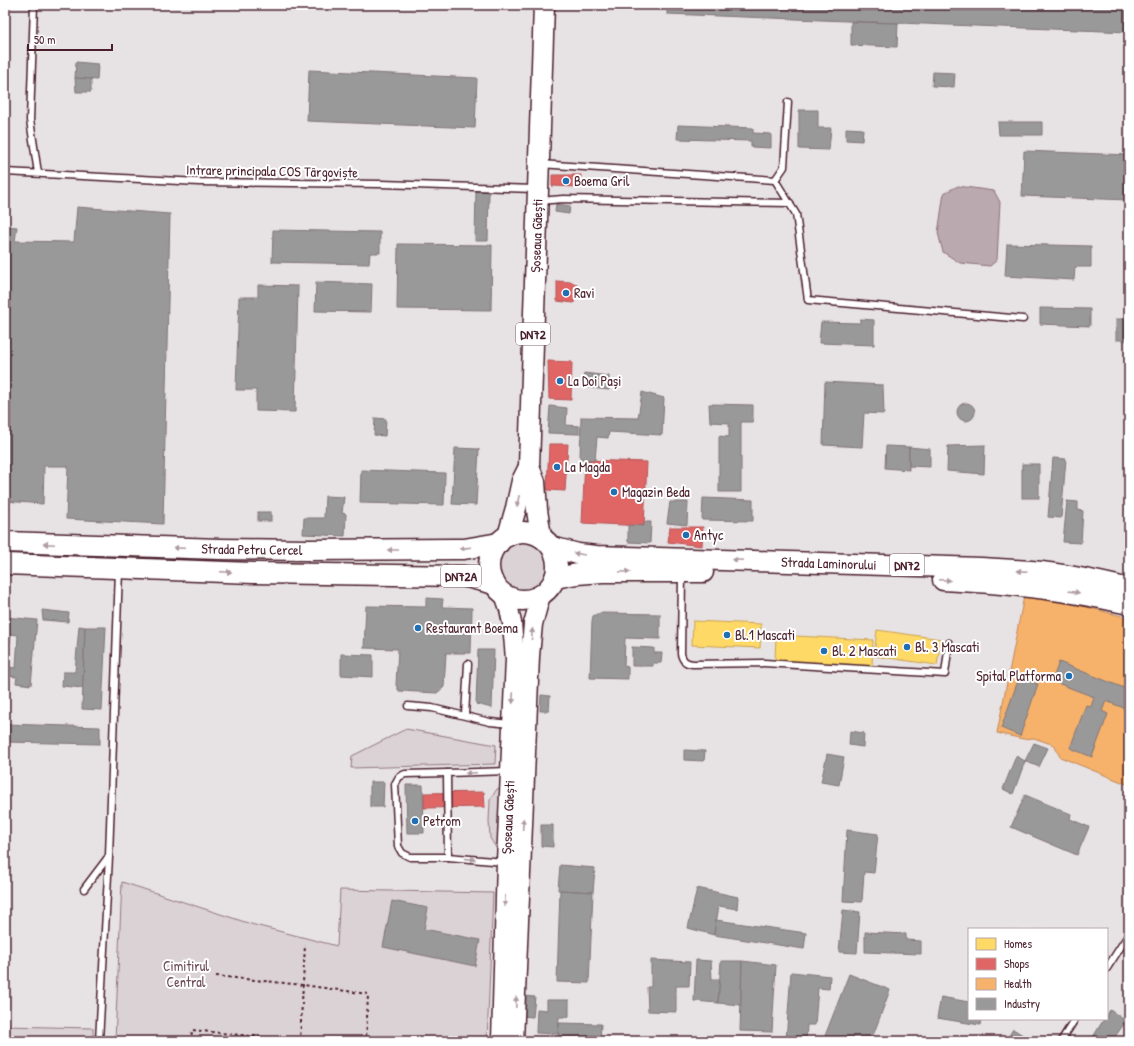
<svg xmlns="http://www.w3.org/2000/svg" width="1134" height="1046" viewBox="0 0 1134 1046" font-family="'Patrick Hand',sans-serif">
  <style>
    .built { fill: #e7e2e3; fill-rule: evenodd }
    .green { fill: #dbd2d5; stroke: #927880 }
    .water { fill: #baa9ae; stroke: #8d727a }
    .homes { fill: #ffd966; stroke: #c9a154 }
    .shops { fill: #e06666; stroke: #b35154 }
    .health { fill: #f6b26b; stroke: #c28658 }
    .industry { fill: #999; stroke: #817478 }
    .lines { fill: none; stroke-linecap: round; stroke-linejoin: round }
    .lane-casing { stroke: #4a1f2b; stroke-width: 9 }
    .secondary-casing { stroke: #4a1f2b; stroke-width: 21 }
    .primary-casing { stroke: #4a1f2b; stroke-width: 23 }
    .path { stroke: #4a1f2b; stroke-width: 2; stroke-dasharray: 3 3; stroke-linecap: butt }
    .lane { stroke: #fff; stroke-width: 6 }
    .secondary { stroke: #fff; stroke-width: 18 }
    .primary { stroke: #fff; stroke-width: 20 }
    .oneway { fill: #ae9aa0 }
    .poi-dot { fill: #1f6fb2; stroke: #fff; stroke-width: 1.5 }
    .labels { text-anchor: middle; stroke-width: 4; stroke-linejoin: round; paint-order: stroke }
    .shield { fill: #fff; stroke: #80626b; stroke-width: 1 }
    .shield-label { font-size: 13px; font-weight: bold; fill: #4a1f2b }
    .street-label { font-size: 14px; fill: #4a1f2b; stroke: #fff }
    .poi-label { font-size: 14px; fill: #4a1f2b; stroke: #fff; text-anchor: start }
    .park-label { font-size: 14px; fill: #6e4c56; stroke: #fff }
  </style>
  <rect width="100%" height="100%" fill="#f4f2f2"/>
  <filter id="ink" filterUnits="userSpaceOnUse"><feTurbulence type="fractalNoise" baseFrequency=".025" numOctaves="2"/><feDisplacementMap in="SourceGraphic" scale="8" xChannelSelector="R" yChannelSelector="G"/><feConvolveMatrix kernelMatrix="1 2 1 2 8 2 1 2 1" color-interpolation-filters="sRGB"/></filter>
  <g filter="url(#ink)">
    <path class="built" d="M5,5H1129V1041H5ZM969,929H1107V1019H969Z"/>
    <g class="green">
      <circle cx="523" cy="566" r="24"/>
      <path d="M406,729L496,745L495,764L351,768L352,756Z"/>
      <path d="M500,788L498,851L490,838L489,821L490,800L497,789Z"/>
      <path d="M122,882L251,924L337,946L340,890L493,893L487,1041H115Z"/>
      <path d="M5,1026L93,1028V1041H5Z"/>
    </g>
    <path class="water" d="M958,186L994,191L1000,202L997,260L990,266L960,263L943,252L938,233L944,193Z"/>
    <g class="homes">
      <path d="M693,621L761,624L760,648L692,645Z"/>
      <path d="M877,630L941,639L937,665L874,656Z"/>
      <path d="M776,635L873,640L872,667L775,661Z"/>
    </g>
    <g class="shops">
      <path d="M552,175H581L580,187L552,186Z"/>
      <path d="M557,281L570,282L577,285L574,303L557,301Z"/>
      <path d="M548,361L572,362L571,400L549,399Z"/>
      <path d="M549,444H568L565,491L547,490Z"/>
      <path d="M585,460L647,462L644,526L582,523Z"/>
      <path d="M670,527H703L702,546L668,542Z"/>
      <path d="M484,792L485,807L424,808V793Z"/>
    </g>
    <path class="health" d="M1025,591L1129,618V785L1060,757L1054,745L1034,738L1023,739L997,733Z"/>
    <g class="industry">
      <path d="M667,5H1129V32L667,14Z"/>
      <path d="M851,22L898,23L897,47L851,45Z"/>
      <path d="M76,62L98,64L97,80L75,78Z"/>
      <path d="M309,70L477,78L475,128L307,121Z"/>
      <path d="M933,72L955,73L954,87L932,86Z"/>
      <path d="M75,78L91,79V92H76Z"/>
      <path d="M799,110H818V128H831L829,150L799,149Z"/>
      <path d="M998,122H1042V135H999Z"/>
      <path d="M678,125L753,128V133L771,134V148L751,147V141L677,139Z"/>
      <path d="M846,128L863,129L862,141L846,140Z"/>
      <path d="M1024,151L1129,155V200L1022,196Z"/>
      <path d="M476,191L489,192L488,241H475Z"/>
      <path d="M556,204L570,206L569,214L555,212Z"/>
      <path d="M77,207L170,214L163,524L66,519L68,466H44L43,504L5,501V226L17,227L15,241L74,242Z"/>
      <path d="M273,230L380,232V253H370L369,264L272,262Z"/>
      <path d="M398,244L492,245L491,310L397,309Z"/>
      <path d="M1007,244L1091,246V267H1075L1074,280L1005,276Z"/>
      <path d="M316,282L372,284L371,312L315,311Z"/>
      <path d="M258,285L298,286L295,412L256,411V390H236L239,297H258Z"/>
      <path d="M1040,308L1090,309V326L1040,324Z"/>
      <path d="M860,319L874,320V345L819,343L821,322L860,323Z"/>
      <rect x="1116" y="319" width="13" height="21"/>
      <path d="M584,373L609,376V390L582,387Z"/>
      <path d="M825,382L883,385L884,414L864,413L862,447L823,445Z"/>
      <path d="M642,392L664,398L662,435L609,432L608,438L597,437L595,460L580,459L581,417L638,418Z"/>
      <circle cx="966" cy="412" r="9"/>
      <path d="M709,404L753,405V422H741V492H719V436L729,437V423L710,422Z"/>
      <path d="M550,406L567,408L566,425L579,426V434L548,433Z"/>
      <path d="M375,418L386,419L385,436L374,435Z"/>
      <path d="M985,445L984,474L947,471L948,446Z"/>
      <path d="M886,446L909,447V470L885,468Z"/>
      <path d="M909,447L930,449V467L909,466Z"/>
      <path d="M455,448L479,449L476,505L452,504Z"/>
      <path d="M1053,458L1066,459L1061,518L1048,517Z"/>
      <rect x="1022" y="464" width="17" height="34"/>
      <path d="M361,470L445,473L444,505L360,503Z"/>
      <path d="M325,496L344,497L342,513L346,514L345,536L303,534L304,518H324Z"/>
      <path d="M703,498L753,500V521L702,520Z"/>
      <path d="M1067,501L1078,502V510L1083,511L1081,543L1063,542Z"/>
      <path d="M670,502H688L687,525L667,523Z"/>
      <rect x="258" y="512" width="13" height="9"/>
      <path d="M644,522H651L650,543L628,542V525L644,526Z"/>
      <path d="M426,598L443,599L442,607L472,608L471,653H446L444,687L437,693L399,691L396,685L398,649L364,648L366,606L426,607Z"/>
      <path d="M42,610L69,613L68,622L43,620Z"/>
      <path d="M601,613L660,614V639L625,638L624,666L628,667V679L590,678L592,621L593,616L597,614Z"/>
      <path d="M5,617L37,620L31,685L16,683L17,677L7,676L8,667L16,668L18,635L11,634L10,644H5Z"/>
      <path d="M79,626L85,627L83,688L62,686L63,672H75Z"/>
      <path d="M85,627H106L102,710L82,709Z"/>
      <path d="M632,647L654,648V653H662L661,663H653V666H632Z"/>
      <path d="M478,650H494L492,708L476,704Z"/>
      <path d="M341,654L373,655V677L341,675Z"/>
      <path d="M1059,662L1129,690V710L1106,701L1102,711L1108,714L1092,757L1070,748L1086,705L1091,707L1094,697L1052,681Z"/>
      <path d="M1019,678L1038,684L1020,736L1001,728Z"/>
      <path d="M541,695L550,696L549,711H540Z"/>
      <path d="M5,724L100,727V744L5,742Z"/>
      <path d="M850,731L864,733L863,747L849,745Z"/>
      <path d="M1034,743L1048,748L1039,767L1025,761Z"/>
      <path d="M684,750L705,751L704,761L684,760Z"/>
      <path d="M827,754L844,757L839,785L821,782Z"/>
      <path d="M1016,756L1025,761L1013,794L1003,789Z"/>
      <path d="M370,782H384L383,807H370Z"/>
      <path d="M406,785H423L424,833H407Z"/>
      <path d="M1025,795L1071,814L1070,819L1089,827L1077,855L1011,827Z"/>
      <path d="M541,825H553V847L541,846Z"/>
      <path d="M847,830L878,834L874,873L864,872L862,902L843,901Z"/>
      <path d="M560,865L595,868L593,892L558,890Z"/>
      <path d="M697,888L738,897L737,909L719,906L714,935L688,928Z"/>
      <path d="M560,890L593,892L589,983L557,982Z"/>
      <path d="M392,901L428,908L424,929L480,940L475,966L383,947Z"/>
      <path d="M843,910L860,912L857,953L839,952Z"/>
      <path d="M716,920L806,933L804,949L714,935Z"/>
      <path d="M865,932L906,934V940L921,941V954L865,952Z"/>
      <path d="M651,960L690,962L689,986H676V1012L648,1011L647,987H651Z"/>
      <path d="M696,960L711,961L712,979H720L718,1003L694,1001Z"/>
      <path d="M721,961H742L741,1005L718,1003Z"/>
      <path d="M742,961L776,965L772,1032L740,1031Z"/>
      <path d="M791,972L830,976L829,989L818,988L815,1025H807L806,1041H786Z"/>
      <path d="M849,974L890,990L871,1041H823Z"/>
      <path d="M524,996L535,997L533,1017L521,1016Z"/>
      <path d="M941,997L969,1002V1019H981L980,1025L937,1018Z"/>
      <path d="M547,1000H569V1017H559L558,1034L536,1033L537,1009L547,1010Z"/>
      <path d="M1110,1010L1126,1021L1112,1041H1099L1093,1037L1104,1019H1107V1015Z"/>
      <path d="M559,1023L601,1024L600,1041H558Z"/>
      <path d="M1013,1029L1031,1040L1030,1041H1006Z"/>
    </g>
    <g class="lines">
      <defs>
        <g id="lane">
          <path d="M34,5L30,120L38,173"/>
          <path d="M540,164L775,180L784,167L788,102"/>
          <path d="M5,172L199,182L381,184L535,189"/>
          <path d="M775,180L796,214L808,300L1023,319"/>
          <path d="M539,201L563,199L790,203"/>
          <path d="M682,574L681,654C683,661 685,663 693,664L764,663L945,674L949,643"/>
          <path d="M408,706L432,708L490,722L511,724"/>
          <path d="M465,715L468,664"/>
          <path d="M447,773L405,774L399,777L395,784L398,846L402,853L410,857H448"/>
          <path d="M504,862L448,857L447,773L509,771"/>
          <path d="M84,889L109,856L119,570"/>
          <path d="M1107,968L1129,934"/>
          <path d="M99,1041L109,857"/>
          <path d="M1061,1041L1075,1019"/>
        </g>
        <g id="secondary">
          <path id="s1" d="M501,1041L506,862L515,659L512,623L509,609L504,594"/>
          <path d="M514,1041L530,656L533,624L541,595"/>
        </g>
        <g id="primary">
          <circle cx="523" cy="566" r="34"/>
          <path d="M508,536L516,508L522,481L529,467"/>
          <path id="s2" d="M541,537L537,510L535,482L529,467L544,5"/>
          <path id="s3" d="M5,542L220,549L307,550L454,549H464L499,543"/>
          <path id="s4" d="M552,547L578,554L596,556L981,568C998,569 1014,570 1031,571C1064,574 1097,581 1129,589"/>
          <path d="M5,564L253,573L463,576L495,584"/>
          <path d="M555,578L577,574L602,572H703"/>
          <path d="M943,580C1007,583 1066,589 1129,604"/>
        </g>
      </defs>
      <use href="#lane" class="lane-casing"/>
      <use href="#secondary" class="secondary-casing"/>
      <use href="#primary" class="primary-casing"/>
      <g class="path">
        <path d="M216,976L303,985L368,994L366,1041"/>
        <path d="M191,1041L192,1030L269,1038"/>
        <path d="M300,1041L305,945"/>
        <path d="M430,1041V1035"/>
      </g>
      <use href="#lane" class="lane"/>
      <use href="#secondary" class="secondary"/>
      <use href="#primary" class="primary"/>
    </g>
    <defs><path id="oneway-solid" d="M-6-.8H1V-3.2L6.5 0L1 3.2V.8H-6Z"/></defs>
    <g class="oneway">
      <use href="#oneway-solid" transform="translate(518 501) rotate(101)"/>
      <use href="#oneway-solid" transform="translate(49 544) rotate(-178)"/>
      <use href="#oneway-solid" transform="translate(179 548) rotate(-178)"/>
      <use href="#oneway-solid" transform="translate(465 548) rotate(173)"/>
      <use href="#oneway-solid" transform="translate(393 550) rotate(180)"/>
      <use href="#oneway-solid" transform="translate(579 554) rotate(-170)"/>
      <use href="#oneway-solid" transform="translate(738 560) rotate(-178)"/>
      <use href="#oneway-solid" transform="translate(1022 571) rotate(-176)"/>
      <use href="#oneway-solid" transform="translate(226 572) rotate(2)"/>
      <use href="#oneway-solid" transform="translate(625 572)"/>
      <use href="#oneway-solid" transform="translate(945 580) rotate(2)"/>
      <use href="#oneway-solid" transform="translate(1074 592) rotate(9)"/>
      <use href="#oneway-solid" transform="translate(532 634) rotate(-85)"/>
      <use href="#oneway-solid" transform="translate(513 698) rotate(92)"/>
      <use href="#oneway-solid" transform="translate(471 773) rotate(178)"/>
      <use href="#oneway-solid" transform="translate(523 824) rotate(-87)"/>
      <use href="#oneway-solid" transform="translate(470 859) rotate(6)"/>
      <use href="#oneway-solid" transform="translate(505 901) rotate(92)"/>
      <use href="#oneway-solid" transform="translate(516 1002) rotate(-88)"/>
    </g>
  </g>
  <g class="poi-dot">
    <circle cx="566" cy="181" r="4"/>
    <circle cx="566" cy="293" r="4"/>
    <circle cx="560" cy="381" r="4"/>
    <circle cx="557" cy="467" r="4"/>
    <circle cx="614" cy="492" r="4"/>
    <circle cx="686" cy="535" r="4"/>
    <circle cx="418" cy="628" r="4"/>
    <circle cx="727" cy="635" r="4"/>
    <circle cx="907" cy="647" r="4"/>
    <circle cx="824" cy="651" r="4"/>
    <circle cx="1069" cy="676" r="4"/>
    <circle cx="415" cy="821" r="4"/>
  </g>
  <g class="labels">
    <g class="shield">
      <rect x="516" y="323" width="34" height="22" rx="3"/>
      <rect x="890" y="554" width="34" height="22" rx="3"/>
      <rect x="441" y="565" width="40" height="22" rx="3"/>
    </g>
    <g class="shield-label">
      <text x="533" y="339">DN72</text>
      <text x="907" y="570">DN72</text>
      <text x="461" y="581">DN72A</text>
    </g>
    <g class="street-label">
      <text transform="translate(272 171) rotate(1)" y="5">Intrare principala COS Târgoviște</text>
      <text dy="5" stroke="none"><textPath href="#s2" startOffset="303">Șoseaua Găești</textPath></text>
      <text dy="5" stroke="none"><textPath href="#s3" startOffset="247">Strada Petru Cercel</textPath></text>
      <text dy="5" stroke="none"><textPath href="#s4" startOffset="278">Strada Laminorului</textPath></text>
      <text dy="5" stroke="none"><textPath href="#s1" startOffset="224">Șoseaua Găești</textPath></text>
    </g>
    <g class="poi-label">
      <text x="574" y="186">Boema Gril</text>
      <text x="574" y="298">Ravi</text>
      <text x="568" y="386">La Doi Pași</text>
      <text x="565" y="472">La Magda</text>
      <text x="622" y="497">Magazin Beda</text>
      <text x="694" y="540">Antyc</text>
      <text x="426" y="633">Restaurant Boema</text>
      <text x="735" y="640">Bl.1 Mascati</text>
      <text x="915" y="652">Bl. 3 Mascati</text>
      <text x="832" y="656">Bl. 2 Mascati</text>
      <text x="1061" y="681" text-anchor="end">Spital Platforma</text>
      <text x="423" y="826">Petrom</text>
    </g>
    <g class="park-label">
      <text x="186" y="971">Cimitirul<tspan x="186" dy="16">Central</tspan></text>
    </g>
  </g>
  <rect width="1134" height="1046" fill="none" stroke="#fff" stroke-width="20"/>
  <rect x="10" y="10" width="1114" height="1026" fill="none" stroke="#4a1f2b" stroke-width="1.5" filter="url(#ink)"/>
  <rect x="968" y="928" width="140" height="92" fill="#ffffff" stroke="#b7a5aa"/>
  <rect x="976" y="938" width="20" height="12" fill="#ffd966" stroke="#b7a5aa"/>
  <text x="1004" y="948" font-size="12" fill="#4a1f2b">Homes</text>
  <rect x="976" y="958" width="20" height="12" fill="#e06666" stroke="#b7a5aa"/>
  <text x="1004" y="968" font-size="12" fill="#4a1f2b">Shops</text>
  <rect x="976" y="978" width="20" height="12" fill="#f6b26b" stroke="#b7a5aa"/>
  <text x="1004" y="988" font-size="12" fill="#4a1f2b">Health</text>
  <rect x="976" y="998" width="20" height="12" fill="#999999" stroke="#b7a5aa"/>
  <text x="1004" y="1008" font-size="12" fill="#4a1f2b">Industry</text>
  <path d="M28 44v6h84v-6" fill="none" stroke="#4a1f2b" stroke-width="2"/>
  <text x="34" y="44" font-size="12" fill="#4a1f2b" stroke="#ffffff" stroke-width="3" paint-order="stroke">50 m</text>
</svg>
